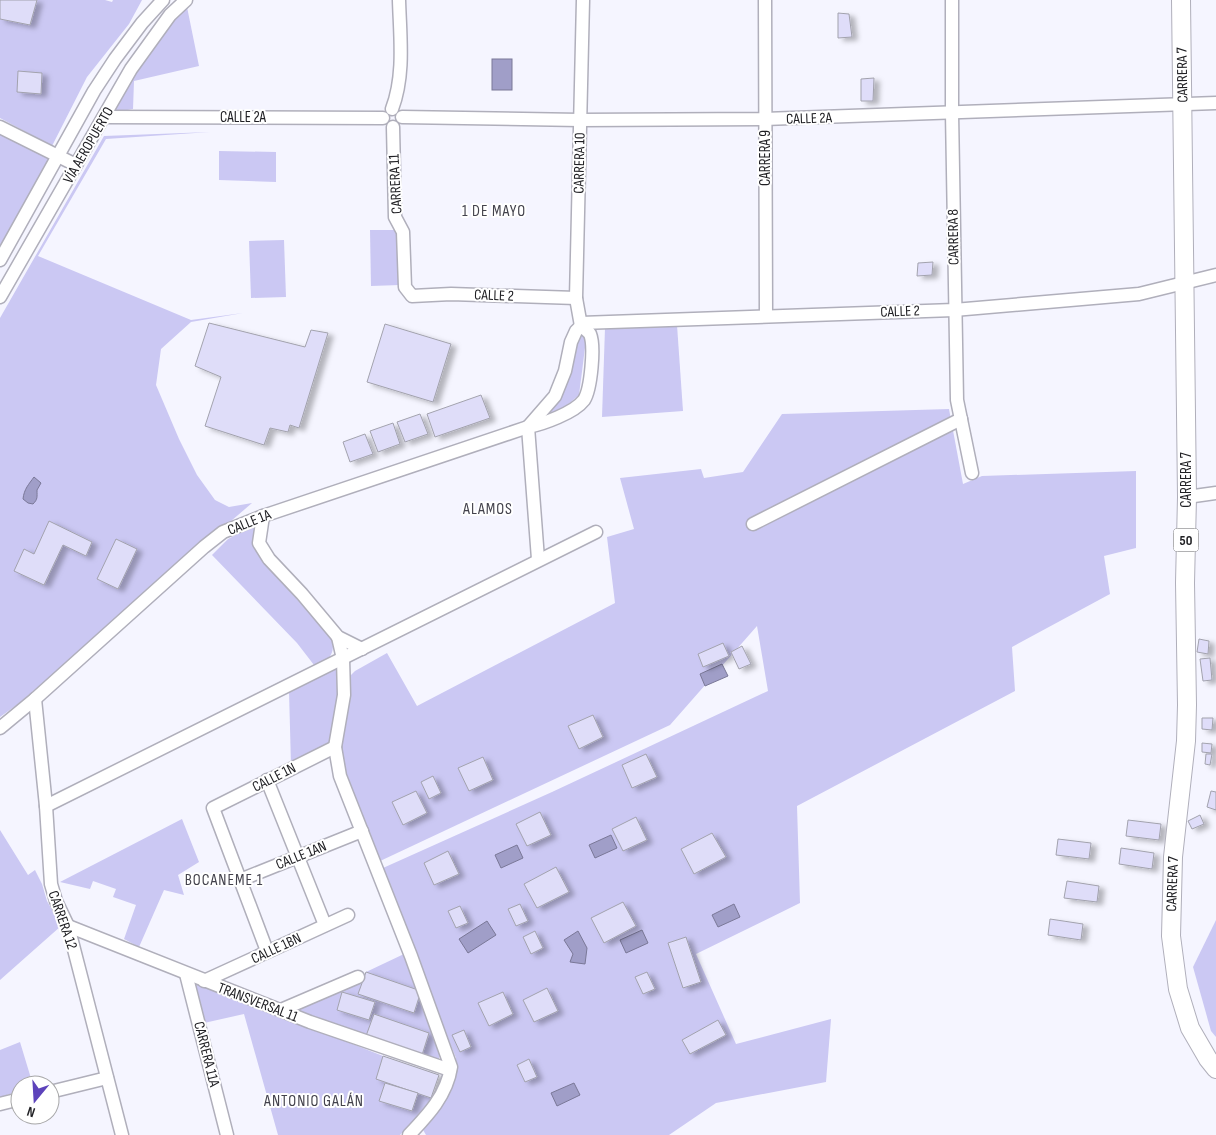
<svg xmlns="http://www.w3.org/2000/svg" width="1216" height="1135" viewBox="0 0 1216 1135" font-family="'Sofia Sans Condensed',sans-serif">
  <style>
    .green { fill: #cbc8f3 }
    .water { fill: #a09ec8; stroke: #7a7897 }
    .building { fill: #dfddf9; stroke: #a2a2ad; filter: url(#shadow) }
    .lines { fill: none; stroke-linecap: round; stroke-linejoin: round }
    .minor-casing { stroke: #b0afbb; stroke-width: 15 }
    .highway-casing { stroke: #b0afbb; stroke-width: 20 }
    .minor { stroke: #fff; stroke-width: 12 }
    .highway { stroke: #fff; stroke-width: 18 }
    .labels { text-anchor: middle; stroke-width: 4; stroke-linejoin: round; paint-order: stroke }
    .shield { fill: #fff; stroke: #636366; stroke-width: 1 }
    .shield-label { font-size: 14px; font-weight: bold; fill: #202024 }
    .street-label { font-size: 15px; fill: #202024; stroke: #fff }
    .neighbourhood-label { font-size: 16px; letter-spacing: 1px; fill: #43424c; stroke: #fff }
  </style>
  <defs>
    <filter id="shadow"><feDropShadow dx="5.5" dy="3" stdDeviation="2.5" flood-color="#0004"/></filter>
  </defs>
  <rect width="100%" height="100%" fill="#f5f5ff"/>
  <g class="green">
    <path d="M37,0H105L112,2L113,0H142L129,24L87,77L52,146L0,118V19L30,25Z"/>
    <path d="M187,7L199,66L134,81L133,109L116,112L114,106L173,18Z"/>
    <path d="M0,130L50,157L0,246Z"/>
    <path d="M210,132L106,139L38,256L191,320L243,313L191,322L161,349L156,385L179,439L197,475L215,500L229,507L252,503L18,704L0,717V318L104,136Z"/>
    <path d="M219,151L276,152V182L219,180Z"/>
    <path d="M370,230H399L400,285L371,286Z"/>
    <path d="M284,240L286,297L251,298L249,241Z"/>
    <path d="M677,325L683,411L602,417L605,328Z"/>
    <path d="M578,332H587L579,395L558,413L538,420Z"/>
    <path d="M949,409L963,484L982,476L1136,471V548L1104,556L1110,594L1012,647L1015,691L797,806L800,903L696,954L736,1044L831,1019L826,1082L716,1103L669,1135H426L422,1128L452,1070L456,1058L401,922L383,868L552,792L768,691L757,626L670,725L378,862L343,766L341,745L347,679L355,671L387,653L417,706L615,603L607,537L634,529L620,478L701,469L704,478L743,472L782,414Z"/>
    <path d="M257,524C253,542 252,546 263,562L329,634C335,646 334,652 326,662L314,665L297,643L212,555L228,539Z"/>
    <path d="M339,665V697L332,744L291,765L289,691Z"/>
    <path d="M182,819L199,862L178,875L184,895L164,890L139,947L124,939L136,905L113,897L116,889L93,881L90,889L60,882Z"/>
    <path d="M0,830L28,875L35,870L42,884L47,901L61,926L0,980Z"/>
    <path d="M1216,920V1037L1211,1031L1193,967Z"/>
    <path d="M404,954L419,990L440,1056L438,1061L292,1011L362,981L366,972Z"/>
    <path d="M195,982L383,1056L439,1075L428,1105L400,1135H278L244,1014L204,1023Z"/>
    <path d="M20,1042L33,1085H20V1091L0,1097V1050Z"/>
  </g>
  <g class="water">
    <rect x="492" y="59" width="20" height="31"/>
    <path d="M34,477L41,483L37,490C37,497 38,499 33,504L28,503L23,499C24,489 29,484 34,477Z"/>
    <path d="M722,664L728,676L705,686L700,674Z"/>
    <path d="M611,835L617,848L595,858L589,845Z"/>
    <path d="M517,845L523,858L501,868L495,855Z"/>
    <path d="M734,904L740,917L718,927L712,915Z"/>
    <path d="M487,921L496,935L468,953L459,939Z"/>
    <path d="M642,930L648,943L626,953L620,940Z"/>
    <path d="M578,931L587,948L585,964L570,962L573,954L564,940Z"/>
    <path d="M574,1083L580,1095L557,1106L551,1093Z"/>
  </g>
  <g class="building">
    <path d="M0,0H37L30,25L0,19Z"/>
    <path d="M838,13L849,14L852,37L838,38Z"/>
    <path d="M18,71L42,73L41,94L17,92Z"/>
    <path d="M874,78L873,101H861V79Z"/>
    <path d="M933,262L932,275L917,276L918,263Z"/>
    <path d="M209,323L305,347L311,330L328,333L299,428L290,425L288,432L270,428L264,445L205,426L221,377L195,366Z"/>
    <path d="M385,324L451,344L433,402L367,382Z"/>
    <path d="M481,395L490,418L435,437L427,414Z"/>
    <path d="M420,414L428,434L405,442L397,422Z"/>
    <path d="M393,423L400,444L378,452L370,431Z"/>
    <path d="M365,434L373,454L350,462L343,442Z"/>
    <path d="M49,521L92,542L86,556L63,545L44,585L14,571L24,549L34,554Z"/>
    <path d="M116,539L137,549L118,589L97,579Z"/>
    <path d="M1199,639L1209,641L1208,654L1197,652Z"/>
    <path d="M723,643L729,656L703,667L698,654Z"/>
    <path d="M742,646L751,664L739,669L731,652Z"/>
    <path d="M1210,658L1212,680L1203,681L1200,659Z"/>
    <path d="M593,715L603,737L579,749L568,726Z"/>
    <path d="M1202,718H1213L1212,730L1202,729Z"/>
    <path d="M1202,743L1212,744L1211,753L1202,752Z"/>
    <path d="M646,754L657,777L632,788L622,765Z"/>
    <path d="M1206,754H1212L1210,765L1205,764Z"/>
    <path d="M483,757L493,780L469,791L458,768Z"/>
    <path d="M433,776L441,793L429,799L421,782Z"/>
    <path d="M416,791L427,813L403,825L392,802Z"/>
    <path d="M1211,791L1216,792V810L1207,807Z"/>
    <path d="M540,812L551,835L527,846L516,824Z"/>
    <path d="M1200,815L1204,824L1192,829L1188,821Z"/>
    <path d="M636,817L647,840L623,851L612,829Z"/>
    <path d="M1128,820L1161,824L1159,840L1126,836Z"/>
    <path d="M712,833L726,857L694,874L681,849Z"/>
    <path d="M1058,839L1091,843L1089,859L1056,855Z"/>
    <path d="M1121,848L1154,853L1152,869L1119,864Z"/>
    <path d="M448,851L459,874L434,885L424,863Z"/>
    <path d="M556,867L569,892L537,908L524,884Z"/>
    <path d="M1067,881L1099,886L1097,902L1064,898Z"/>
    <path d="M623,902L636,926L604,943L591,918Z"/>
    <path d="M520,904L528,921L516,926L508,909Z"/>
    <path d="M460,906L468,923L456,928L448,911Z"/>
    <path d="M1050,919L1083,924L1081,940L1048,935Z"/>
    <path d="M535,931L543,948L531,954L523,937Z"/>
    <path d="M686,937L701,982L683,988L668,943Z"/>
    <path d="M366,972L421,991L414,1013L358,994Z"/>
    <path d="M647,972L655,989L643,994L635,977Z"/>
    <path d="M547,988L558,1011L534,1022L523,1000Z"/>
    <path d="M342,992L375,1002L369,1020L337,1010Z"/>
    <path d="M503,992L513,1014L489,1026L478,1003Z"/>
    <path d="M374,1014L429,1033L422,1055L366,1036Z"/>
    <path d="M718,1020L726,1035L690,1054L682,1040Z"/>
    <path d="M464,1030L471,1047L460,1052L452,1035Z"/>
    <path d="M383,1056L439,1075L431,1098L376,1079Z"/>
    <path d="M529,1059L537,1077L525,1082L517,1065Z"/>
    <path d="M385,1083L418,1093L412,1111L379,1101Z"/>
  </g>
  <g class="lines">
    <defs>
      <g id="minor">
        <path d="M765,0L766,316"/>
        <path d="M952,0V113L957,400L972,473"/>
        <path d="M392,109C405,75 400,36 399,0"/>
        <path d="M104,117L383,118"/>
        <path d="M402,117L580,120L764,119L1216,103"/>
        <path d="M0,127L76,165"/>
        <path d="M393,127L395,217L403,232L405,287L412,296L451,294L576,298"/>
        <path d="M0,260L94,91L115,59L142,23L163,0"/>
        <path d="M0,297L131,69L170,15L186,0"/>
        <path d="M581,323L954,310L1139,294L1216,275"/>
        <path d="M528,427L538,559"/>
        <path d="M528,427L555,396L565,371L571,342L576,331L581,326"/>
        <path d="M1187,497L1216,493"/>
        <path d="M263,516L259,543L269,559L302,594L338,637L362,649"/>
        <path d="M753,524L961,419"/>
        <path d="M338,637L343,659L344,695L335,747L340,776L411,956L451,1067C447,1095 428,1115 409,1135"/>
        <path d="M35,699L46,806L51,884L56,901L68,926L122,1135"/>
        <path d="M0,728L35,699L204,547L223,532L263,516L528,427C543,424 574,413 584,400C591,389 595,346 590,334C588,331 585,329 581,326L576,298L583,0"/>
        <path d="M267,780L325,925"/>
        <path d="M46,806L596,532"/>
        <path d="M240,880L362,831"/>
        <path d="M68,926L310,1022L450,1070"/>
        <path d="M267,951L213,808L335,747"/>
        <path d="M186,974L227,1135"/>
        <path d="M204,981L348,915"/>
        <path d="M281,1010L358,977"/>
        <path d="M50,1092L107,1078"/>
        <path d="M0,1104L20,1099"/>
      </g>
      <path id="highway" d="M1181,0L1187,497L1185,583L1187,705L1186,741L1173,857L1171,936L1178,989L1190,1028L1208,1059L1216,1069"/>
    </defs>
    <use href="#minor" class="minor-casing"/>
    <use href="#highway" class="highway-casing"/>
    <use href="#minor" class="minor"/>
    <use href="#highway" class="highway"/>
  </g>
  <g class="labels">
    <rect class="shield" x="1173.5" y="528.5" width="25" height="23" rx="4"/>
    <g class="shield-label">
      <text x="1186" y="545">50</text>
    </g>
    <g class="street-label">
      <text transform="translate(1182 75) rotate(-91)" y="5">CARRERA 7</text>
      <text x="243" y="122">CALLE 2A</text>
      <text transform="translate(809 118) rotate(-2)" y="5">CALLE 2A</text>
      <text transform="translate(88 145) rotate(-60)" y="5">VÍA AEROPUERTO</text>
      <text transform="translate(765 158) rotate(-90)" y="5">CARRERA 9</text>
      <text transform="translate(579 163) rotate(-89)" y="5">CARRERA 10</text>
      <text transform="translate(395 184) rotate(-93)" y="5">CARRERA 11</text>
      <text transform="translate(953 237) rotate(-91)" y="5">CARRERA 8</text>
      <text transform="translate(494 295) rotate(2)" y="5">CALLE 2</text>
      <text transform="translate(900 311) rotate(-2)" y="5">CALLE 2</text>
      <text transform="translate(1186 480) rotate(-90)" y="5">CARRERA 7</text>
      <text transform="translate(249 522) rotate(-22)" y="5">CALLE 1A</text>
      <text transform="translate(274 777) rotate(-27)" y="5">CALLE 1N</text>
      <text transform="translate(301 855) rotate(-22)" y="5">CALLE 1AN</text>
      <text transform="translate(1172 884) rotate(-88)" y="5">CARRERA 7</text>
      <text transform="translate(63 920) rotate(71)" y="5">CARRERA 12</text>
      <text transform="translate(276 948) rotate(-25)" y="5">CALLE 1BN</text>
      <text transform="translate(258 1002) rotate(21)" y="5">TRANSVERSAL 11</text>
      <text transform="translate(207 1054) rotate(76)" y="5">CARRERA 11A</text>
    </g>
    <g class="neighbourhood-label">
      <text x="494" y="216">1 DE MAYO</text>
      <text x="488" y="514">ALAMOS</text>
      <text x="224" y="885">BOCANEME 1</text>
      <text x="314" y="1106">ANTONIO GALÁN</text>
    </g>
  </g>
  <g transform="translate(35 1100) rotate(198)"><circle r="24" fill="#ffffff" stroke="#a6a6a7"/>
  <path d="M0-4L9 19L0 12L-9 19Z" fill="#5d43bb"/>
  <text y="-8" font-size="14" font-weight="bold" text-anchor="middle" fill="#202024">N</text>
  </g>
</svg>
